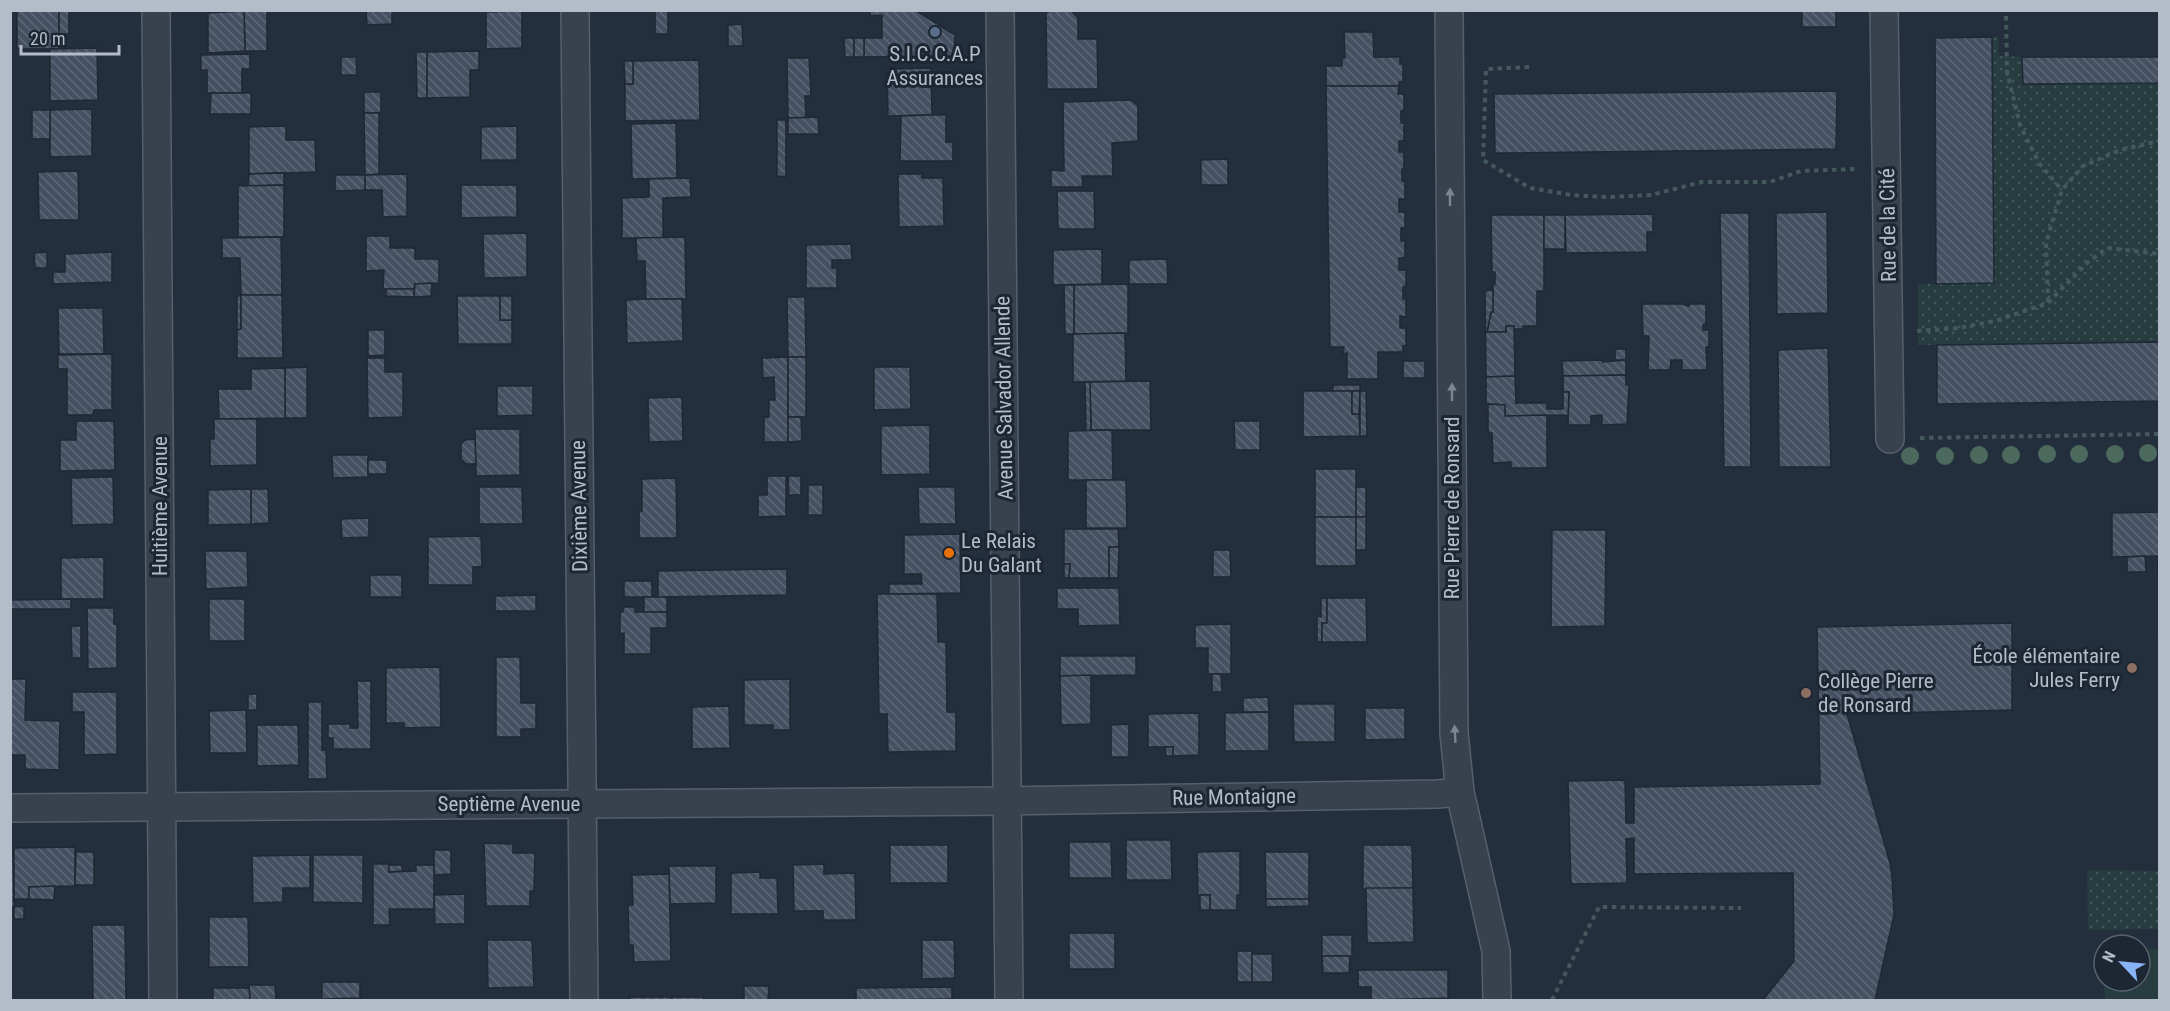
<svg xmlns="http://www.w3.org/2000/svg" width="2170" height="1011" viewBox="0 0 2170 1011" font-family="'Roboto Condensed',sans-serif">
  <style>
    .grass { fill: url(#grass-dots) }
    .garden { fill: #263c3f }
    .building { fill: url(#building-back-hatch); stroke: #1f2835; stroke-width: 1.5 }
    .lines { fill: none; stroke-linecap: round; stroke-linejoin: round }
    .minor-casing { stroke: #565f6c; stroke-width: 30 }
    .path { stroke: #44595c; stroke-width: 4; stroke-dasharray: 4.5 4.5; stroke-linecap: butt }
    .minor { stroke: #38414e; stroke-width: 27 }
    .tree { fill: #4b6a5d }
    .oneway { fill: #7c8592 }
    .service-dot { fill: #5c6f8a; stroke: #1d2633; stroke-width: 2 }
    .food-dot { fill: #e8710a; stroke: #1d2633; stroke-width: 2 }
    .education-dot { fill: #8d6e63; stroke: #1d2633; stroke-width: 2 }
    .labels { text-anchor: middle; stroke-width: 6; stroke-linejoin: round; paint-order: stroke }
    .poi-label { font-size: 21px; fill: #b4bcc9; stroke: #1d2633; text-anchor: start }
    .street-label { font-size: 21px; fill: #b4bcc9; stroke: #1d2633 }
  </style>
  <defs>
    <pattern id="grass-dots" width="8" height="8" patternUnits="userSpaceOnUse" patternTransform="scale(1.5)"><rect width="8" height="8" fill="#263c3f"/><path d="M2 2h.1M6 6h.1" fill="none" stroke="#435659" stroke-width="1.8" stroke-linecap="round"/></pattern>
    <pattern id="building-back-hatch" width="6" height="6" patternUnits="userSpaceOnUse" patternTransform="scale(1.5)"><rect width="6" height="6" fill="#455162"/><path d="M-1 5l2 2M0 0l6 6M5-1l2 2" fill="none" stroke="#5d6877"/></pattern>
  </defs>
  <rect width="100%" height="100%" fill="#242f3e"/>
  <g class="grass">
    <path d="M1992,37H1998L1999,56L2022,57L2023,84L2159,83V342L1918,345V284L1994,283Z"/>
    <path d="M2087,870L2159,871V929L2088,930Z"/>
  </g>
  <path class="garden" d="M2140,949H2159V1000H2105L2104,981H2140Z"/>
  <g class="building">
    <rect x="17" y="10" width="42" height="39"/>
    <rect x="59" y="10" width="10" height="24"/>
    <path d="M207,10H255L208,13Z"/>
    <path d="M267,10V51H245L244,11Z"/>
    <path d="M366,10H392V24L367,25Z"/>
    <rect x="655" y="10" width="13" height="24"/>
    <path d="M870,10H915L955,35L954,56L864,57V38H882V15L870,16Z"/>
    <path d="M1052,10H1071L1078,18V39H1097L1098,89H1047L1046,13Z"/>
    <rect x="1802" y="10" width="34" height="17"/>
    <path d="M244,11L245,51L208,53V13Z"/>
    <path d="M522,11V48L486,49V12Z"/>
    <path d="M742,24L743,46H728V25Z"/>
    <path d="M1344,32H1373L1374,57H1400V64H1403V82H1399V86H1326V66H1342V58H1345Z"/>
    <path d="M1992,37L1994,283L1936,284L1935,38Z"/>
    <path d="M844,38H854V57H845Z"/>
    <rect x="854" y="38" width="10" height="19"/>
    <path d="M97,48L98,100L50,101V49Z"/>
    <path d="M479,51V70H470V97L427,98V52Z"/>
    <path d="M416,52H427V98H417Z"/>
    <path d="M250,54V69H242V93H207V70H201V55Z"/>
    <path d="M341,57H356L357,75H341Z"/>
    <path d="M2022,57H2160V83L2023,84Z"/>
    <path d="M787,58H809L811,96H805L806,118H788Z"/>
    <path d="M699,60L700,120L625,121V84H633V61Z"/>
    <path d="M624,61H633V84H625Z"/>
    <path d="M931,68L932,115L888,116L887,69Z"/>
    <path d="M1326,86H1399L1398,94H1404V111H1401V123H1404V141H1399V152H1404V169H1402V181H1405V199H1399V212H1405V228H1401V241H1405V258H1399V270H1406V286L1403,287V299H1406V317L1400,316V328H1406V346H1403V352H1378V379H1347V353L1343,354L1344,347H1330Z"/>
    <path d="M1837,91L1836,149L1495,153L1494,94Z"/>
    <rect x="364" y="92" width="17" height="21"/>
    <path d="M211,93H251V114H210Z"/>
    <path d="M1131,100L1138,106V141L1112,143L1113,176H1082L1083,187H1051V170L1064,171L1063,102Z"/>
    <path d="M92,109V156L50,157V110Z"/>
    <rect x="32" y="110" width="18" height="29"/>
    <path d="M364,113H379V174L365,175Z"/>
    <path d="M925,115H946V142H953V161H900L901,116Z"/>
    <path d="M818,117L819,134H788V118Z"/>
    <path d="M777,120H786V177L777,176Z"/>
    <path d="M676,123L677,178L632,179L631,124Z"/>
    <path d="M286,126V140H315L316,172L249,174V127Z"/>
    <path d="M517,126V160H481V127Z"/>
    <path d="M1228,159V185H1201V160Z"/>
    <path d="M78,171L79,220H39L38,172Z"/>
    <path d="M284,173V185L248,186L249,174Z"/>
    <path d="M407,174V216L383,217L382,190H365V175Z"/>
    <path d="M898,174H922V178H943L944,226L899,227Z"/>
    <path d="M335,175H365V190L335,191Z"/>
    <path d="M690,178L691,197L663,198V238H622V198L649,197V179Z"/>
    <path d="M284,185V237H238V186Z"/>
    <path d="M461,185H517V217L461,218Z"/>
    <path d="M1057,191H1094L1095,229H1058Z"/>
    <path d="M1827,212L1828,313L1777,314L1776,213Z"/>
    <path d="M1720,213H1749L1751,467H1724Z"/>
    <path d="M1653,214V232H1647V252L1566,253L1565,215Z"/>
    <path d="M1491,215H1544V291H1537V326H1523V329H1514V326H1506V332H1487L1491,312H1493V284H1495V272H1492Z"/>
    <rect x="1544" y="215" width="21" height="34"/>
    <path d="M527,233V277L484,278L483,234Z"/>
    <path d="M366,236H390V248H415V259H439V283L415,284L414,289H383L384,270L366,271Z"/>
    <path d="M281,237L282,295H241L240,258H222V238Z"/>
    <path d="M685,237L686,299H646L645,261H637L636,238Z"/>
    <path d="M851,244L852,260H832V268H837V288H806V245Z"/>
    <path d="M1102,249V284L1053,285V250Z"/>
    <path d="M47,252V268H35L34,253Z"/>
    <path d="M112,252V282L53,284V272H65V254Z"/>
    <path d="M1167,259L1168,284H1129V260Z"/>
    <path d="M432,283L431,296L414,297L415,284Z"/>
    <path d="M1128,284V333L1074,334V285Z"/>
    <path d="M1064,285H1074V334H1065Z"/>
    <path d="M386,289H414V297L386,296Z"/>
    <path d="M1493,290V312H1491L1487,332H1506V326H1514L1515,376L1486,377L1485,291Z"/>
    <path d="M241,295V329L237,330V296Z"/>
    <path d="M241,295H282L283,358H237V330L241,329Z"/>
    <path d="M457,296H500V320H512V344H458Z"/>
    <rect x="500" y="296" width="12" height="24"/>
    <path d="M787,297H805L806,357H788Z"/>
    <path d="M646,299H682L683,341L627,343L626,300Z"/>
    <path d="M1642,304H1682L1689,306L1690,304H1706V324L1703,325V330H1709V347H1706L1707,370H1682V360H1671L1670,370H1648L1649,336H1643Z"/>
    <path d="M58,308H103L104,354H59Z"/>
    <path d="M368,330H385V355L368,356Z"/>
    <path d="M1125,333L1126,381L1073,382V334Z"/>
    <path d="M2160,342V401L1937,404V345Z"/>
    <path d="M1828,348L1831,467H1779L1778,350Z"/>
    <rect x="1615" y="349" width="11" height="11"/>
    <path d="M112,354V410H94L93,415H67V369H58V355Z"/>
    <path d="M788,357V442H764V417H769V400H775L774,377L763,378L762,358Z"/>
    <rect x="788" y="357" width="18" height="60"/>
    <path d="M367,358H385V372H403V417L368,418Z"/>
    <path d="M1602,360L1603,362L1626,360V375L1563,376L1562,361Z"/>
    <rect x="1403" y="361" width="22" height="17"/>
    <path d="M307,367V418H285V368Z"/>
    <path d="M874,367H910L911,409L874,410Z"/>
    <path d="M285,368V418L219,419L218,389H251V369Z"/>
    <path d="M1626,375V385H1629L1627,424L1602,425V415L1591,416V425H1568L1569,392H1563V376Z"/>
    <path d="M1515,376L1516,403H1547V409H1563V392H1569L1568,415L1505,416V405L1488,404V416H1486V377Z"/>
    <path d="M1150,381L1151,430H1091L1090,382Z"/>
    <path d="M1085,382H1090L1091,430L1086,431Z"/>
    <rect x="1333" y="385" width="27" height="6"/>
    <path d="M497,386H533V415L497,416Z"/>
    <path d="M1303,391H1352V414H1359L1360,436L1303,437Z"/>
    <path d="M1352,391H1360L1359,414H1352Z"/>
    <path d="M1360,391H1366L1367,436H1360Z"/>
    <path d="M682,397L683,441L649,442L648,398Z"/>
    <path d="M1488,404L1505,405V416L1547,415V468H1511V462L1493,463L1492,433H1489L1488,430Z"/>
    <path d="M788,417H801L802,441L788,442Z"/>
    <path d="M214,419H257V465L210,466V439H214Z"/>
    <path d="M76,421H114L115,470L60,471V440H76Z"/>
    <path d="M1234,421H1260V450H1235Z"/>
    <path d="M930,425V474L881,475V426Z"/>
    <path d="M475,429H520V475L476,476Z"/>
    <path d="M1112,430L1113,480H1068V431Z"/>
    <path d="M475,439L476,464H466L461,459V444L465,440Z"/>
    <path d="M332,455H368V477L333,478Z"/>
    <rect x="368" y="460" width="19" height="14"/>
    <rect x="1315" y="469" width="41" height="48"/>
    <path d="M767,476H786V516L758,517V495H767Z"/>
    <path d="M788,476H801V495H789Z"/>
    <path d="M103,477H113L114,524L72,525L71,478Z"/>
    <path d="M676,478L677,538H639V511H642V479Z"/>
    <path d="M1086,480H1126L1127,528H1086Z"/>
    <rect x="808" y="485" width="15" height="30"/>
    <path d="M479,487H522L523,524H479Z"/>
    <path d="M918,487H955L956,524H919Z"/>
    <rect x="1356" y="487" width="10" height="30"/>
    <path d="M251,489H268L269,523L251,524Z"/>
    <path d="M251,489V524L208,525V490Z"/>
    <path d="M2160,512V773L2158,556L2112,557V513Z"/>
    <rect x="1315" y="517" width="41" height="49"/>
    <rect x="1356" y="517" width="10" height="33"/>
    <path d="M369,518V537L342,538L341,519Z"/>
    <path d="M1064,529H1118L1119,547H1109V578H1069L1070,564H1064Z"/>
    <path d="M1552,530H1606L1605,626L1551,627Z"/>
    <path d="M960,534L961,593L889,594V584H922L921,574H904V535Z"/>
    <path d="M481,536L482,567H473V585H428V537Z"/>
    <path d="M1109,547H1119L1118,578H1109Z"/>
    <path d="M1213,550H1230L1231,577H1213Z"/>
    <path d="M205,551H247L248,587L206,589Z"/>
    <path d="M2145,556L2146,572H2127V557Z"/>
    <path d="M104,557V599H61V558Z"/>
    <path d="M1064,564H1070L1069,578H1064Z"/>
    <path d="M787,569V595L658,597V571Z"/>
    <rect x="370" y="575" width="32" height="22"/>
    <rect x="624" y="581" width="28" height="16"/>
    <path d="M1057,588H1119L1120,625L1078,626V609H1057Z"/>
    <path d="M877,594H937L938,642H946L947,712H956V751L888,752L887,714H879Z"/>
    <path d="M536,595V611H495V596Z"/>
    <rect x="644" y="597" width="23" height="15"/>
    <path d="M1321,598H1327V623H1322V642H1317V616L1321,617Z"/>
    <path d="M1327,598H1366L1367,642H1322V623H1327Z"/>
    <path d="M71,599V609H10V600Z"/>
    <rect x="209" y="599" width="36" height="42"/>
    <path d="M623,607H635V612H667V628H651V654H624V633L620,634V612H623Z"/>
    <path d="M87,608H114V624H117V668L88,669Z"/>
    <path d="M2012,623V710L1847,714L1890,863L1892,877L1894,915L1875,1000H1763L1794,961L1793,873L1634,874V838L1626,839L1627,883L1571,884L1568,781L1625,780L1626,823H1634V787L1820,784L1817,627Z"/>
    <path d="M1231,624V674H1208V648H1195V625Z"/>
    <path d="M71,626H81V658H72Z"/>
    <path d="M1060,656H1136V675L1060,676Z"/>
    <path d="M496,657H520L521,703H536V729H521V737H496Z"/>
    <path d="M440,667L441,727L404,728V723H386V668Z"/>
    <path d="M1212,674H1221L1222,692H1212Z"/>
    <path d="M1091,675V724L1061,725L1060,676Z"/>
    <path d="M10,679H26L25,720L60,721L59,770L25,769V755H10Z"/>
    <path d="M790,679V730H773V725H744V680Z"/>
    <path d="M357,681H371V749H333V738H328V724H350V728H358Z"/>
    <path d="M72,692H117V754L84,755V712H72Z"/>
    <rect x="248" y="694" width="9" height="16"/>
    <path d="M1268,697L1269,712H1243V698Z"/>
    <path d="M308,702H322V750H326L327,779H308Z"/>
    <path d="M1293,704H1335V742H1294Z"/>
    <path d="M729,706L730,748L692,749V707Z"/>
    <path d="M1365,708H1405V739L1365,740Z"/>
    <path d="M246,710L247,753H210L209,711Z"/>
    <path d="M1269,712V751H1225V713Z"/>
    <path d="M1199,713V755L1173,756V747H1148V714Z"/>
    <path d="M1129,724V757H1111V725Z"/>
    <path d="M257,725H298L299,765L257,766Z"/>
    <path d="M1165,747H1173V756H1166Z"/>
    <path d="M1126,840H1171L1172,880H1126Z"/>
    <path d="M1069,842H1111L1112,878H1069Z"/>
    <path d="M484,843L513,844V853H535L534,891H530V906H486Z"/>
    <rect x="890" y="845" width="58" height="38"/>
    <path d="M1363,845H1412L1413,888L1363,889Z"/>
    <path d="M75,847V886L29,887V899H14V848Z"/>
    <path d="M434,850H451V874L434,875Z"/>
    <path d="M1240,851V895H1237V910H1210V895H1198L1197,852Z"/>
    <path d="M76,852H94V885H75Z"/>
    <path d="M1265,852H1309V899H1266Z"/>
    <path d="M13,854L14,907L10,908V855Z"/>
    <path d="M310,855V888H283V902L253,903L252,856Z"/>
    <path d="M313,855H363V903L313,902Z"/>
    <path d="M373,864H389V872L416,871V865H434V909H389L390,925H373Z"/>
    <path d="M824,864V874L855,873L856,920H823V911H794L793,865Z"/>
    <path d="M389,865H402V871L389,872Z"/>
    <path d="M669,866H716V903L670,904Z"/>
    <path d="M760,872V878H777L778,914H731V873Z"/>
    <path d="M669,874L671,961L634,962L633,945H629L628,905H633L632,875Z"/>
    <path d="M55,886L54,900L29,899V887Z"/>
    <path d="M1366,888H1413L1414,942L1367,943Z"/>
    <path d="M465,894V924H435L434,895Z"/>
    <rect x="1200" y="895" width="10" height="15"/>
    <path d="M1266,899H1309V906L1266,907Z"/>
    <path d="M24,906V919H14V907Z"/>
    <path d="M209,917H248L249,967H209Z"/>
    <path d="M92,925H125L126,1000H93Z"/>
    <rect x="1069" y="933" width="46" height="36"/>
    <rect x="1322" y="935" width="30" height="21"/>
    <path d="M487,940H532L534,987L488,988Z"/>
    <path d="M922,940H954L955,978L922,979Z"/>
    <rect x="1237" y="951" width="15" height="31"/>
    <path d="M1252,954H1272L1273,982H1252Z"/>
    <path d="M1322,956H1350L1349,973H1323Z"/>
    <path d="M1358,970H1448V998L1371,1000V987H1358Z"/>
    <path d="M322,982H360V998L322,999Z"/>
    <path d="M249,985H275L276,1000H250Z"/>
    <path d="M744,986H769L768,1000H744Z"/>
    <path d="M952,987V1000H856V988Z"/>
    <path d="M213,988H249L250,1000H213Z"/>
    <rect x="630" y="997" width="42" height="3"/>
    <rect x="672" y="997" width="31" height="3"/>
    <path d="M951,999V1000H884Z"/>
  </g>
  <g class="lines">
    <defs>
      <g id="minor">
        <path d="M156,10L163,1000"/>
        <path d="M575,10L584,1000"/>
        <path d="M1000,10L1009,1000"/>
        <path d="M1449,10L1454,733L1460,792L1496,951L1497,1000"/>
        <path d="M1884,10L1890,439"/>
        <path d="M10,808L1007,801L1437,794L1460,792"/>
      </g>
    </defs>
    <use href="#minor" class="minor-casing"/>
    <g class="path">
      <path d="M2006,16L2007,72L2020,125L2039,163L2062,190"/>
      <path d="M1529,67L1486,69L1483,160L1530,188L1571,195L1608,197L1651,195L1702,182H1770L1801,171L1856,169"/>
      <path d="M2048,302L2046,243L2062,190L2083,166L2120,150L2160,141"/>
      <path d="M1917,331L1959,328L1995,321L2048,303L2087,263L2107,248L2160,254"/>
      <path d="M1920,438L2160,434"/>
      <path d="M1552,1000L1599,907L1741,908"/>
    </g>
    <use href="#minor" class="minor"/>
  </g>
  <g class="tree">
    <circle cx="2148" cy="453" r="9"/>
    <circle cx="2047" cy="454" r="9"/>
    <circle cx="2079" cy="454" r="9"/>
    <circle cx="2115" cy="454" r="9"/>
    <circle cx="1979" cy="455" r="9"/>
    <circle cx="2011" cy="455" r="9"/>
    <circle cx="1910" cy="456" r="9"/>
    <circle cx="1945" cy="456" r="9"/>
  </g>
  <defs><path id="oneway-solid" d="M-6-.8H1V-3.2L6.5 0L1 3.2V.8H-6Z" transform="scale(1.5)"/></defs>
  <g class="oneway">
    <use href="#oneway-solid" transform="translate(1450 197) rotate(-90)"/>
    <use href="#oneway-solid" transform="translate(1452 392) rotate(-90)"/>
    <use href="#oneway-solid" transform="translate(1455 734) rotate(-93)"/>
  </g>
  <circle class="service-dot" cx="935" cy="32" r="6"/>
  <circle class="food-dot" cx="949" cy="553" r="6"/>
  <g class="education-dot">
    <circle cx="2132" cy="668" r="6"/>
    <circle cx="1806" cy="693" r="6"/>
  </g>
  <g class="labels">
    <g class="poi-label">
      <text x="935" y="61" text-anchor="middle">S.I.C.C.A.P<tspan x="935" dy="24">Assurances</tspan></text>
      <text x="961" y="548">Le Relais<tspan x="961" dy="24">Du Galant</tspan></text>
      <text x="2120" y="663" text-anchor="end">École élémentaire<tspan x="2120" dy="24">Jules Ferry</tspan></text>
      <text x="1818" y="688">Collège Pierre<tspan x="1818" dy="24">de Ronsard</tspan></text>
    </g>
    <g class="street-label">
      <text transform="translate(1888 225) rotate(-91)" y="7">Rue de la Cité</text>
      <text transform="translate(1004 398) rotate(-91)" y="7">Avenue Salvador Allende</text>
      <text transform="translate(160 506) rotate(-90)" y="7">Huitième Avenue</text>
      <text transform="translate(579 506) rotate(-91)" y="7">Dixième Avenue</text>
      <text transform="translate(1452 508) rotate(-90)" y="7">Rue Pierre de Ronsard</text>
      <text transform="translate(1234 797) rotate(-1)" y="7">Rue Montaigne</text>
      <text x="509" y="811">Septième Avenue</text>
    </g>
  </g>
  <rect width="2170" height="1011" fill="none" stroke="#b4bcc9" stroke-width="24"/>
  <g transform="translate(2122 963) rotate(296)"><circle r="28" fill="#1d2633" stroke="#59626f" stroke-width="1.5"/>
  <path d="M0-4.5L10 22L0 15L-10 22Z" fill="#8ab4f8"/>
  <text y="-9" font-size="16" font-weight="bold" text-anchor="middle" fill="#b4bcc9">N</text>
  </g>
  <path d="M21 45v9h98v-9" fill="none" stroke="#b4bcc9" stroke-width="3"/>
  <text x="30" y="45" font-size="18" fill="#b4bcc9" stroke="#1d2633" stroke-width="4.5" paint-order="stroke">20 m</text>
</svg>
